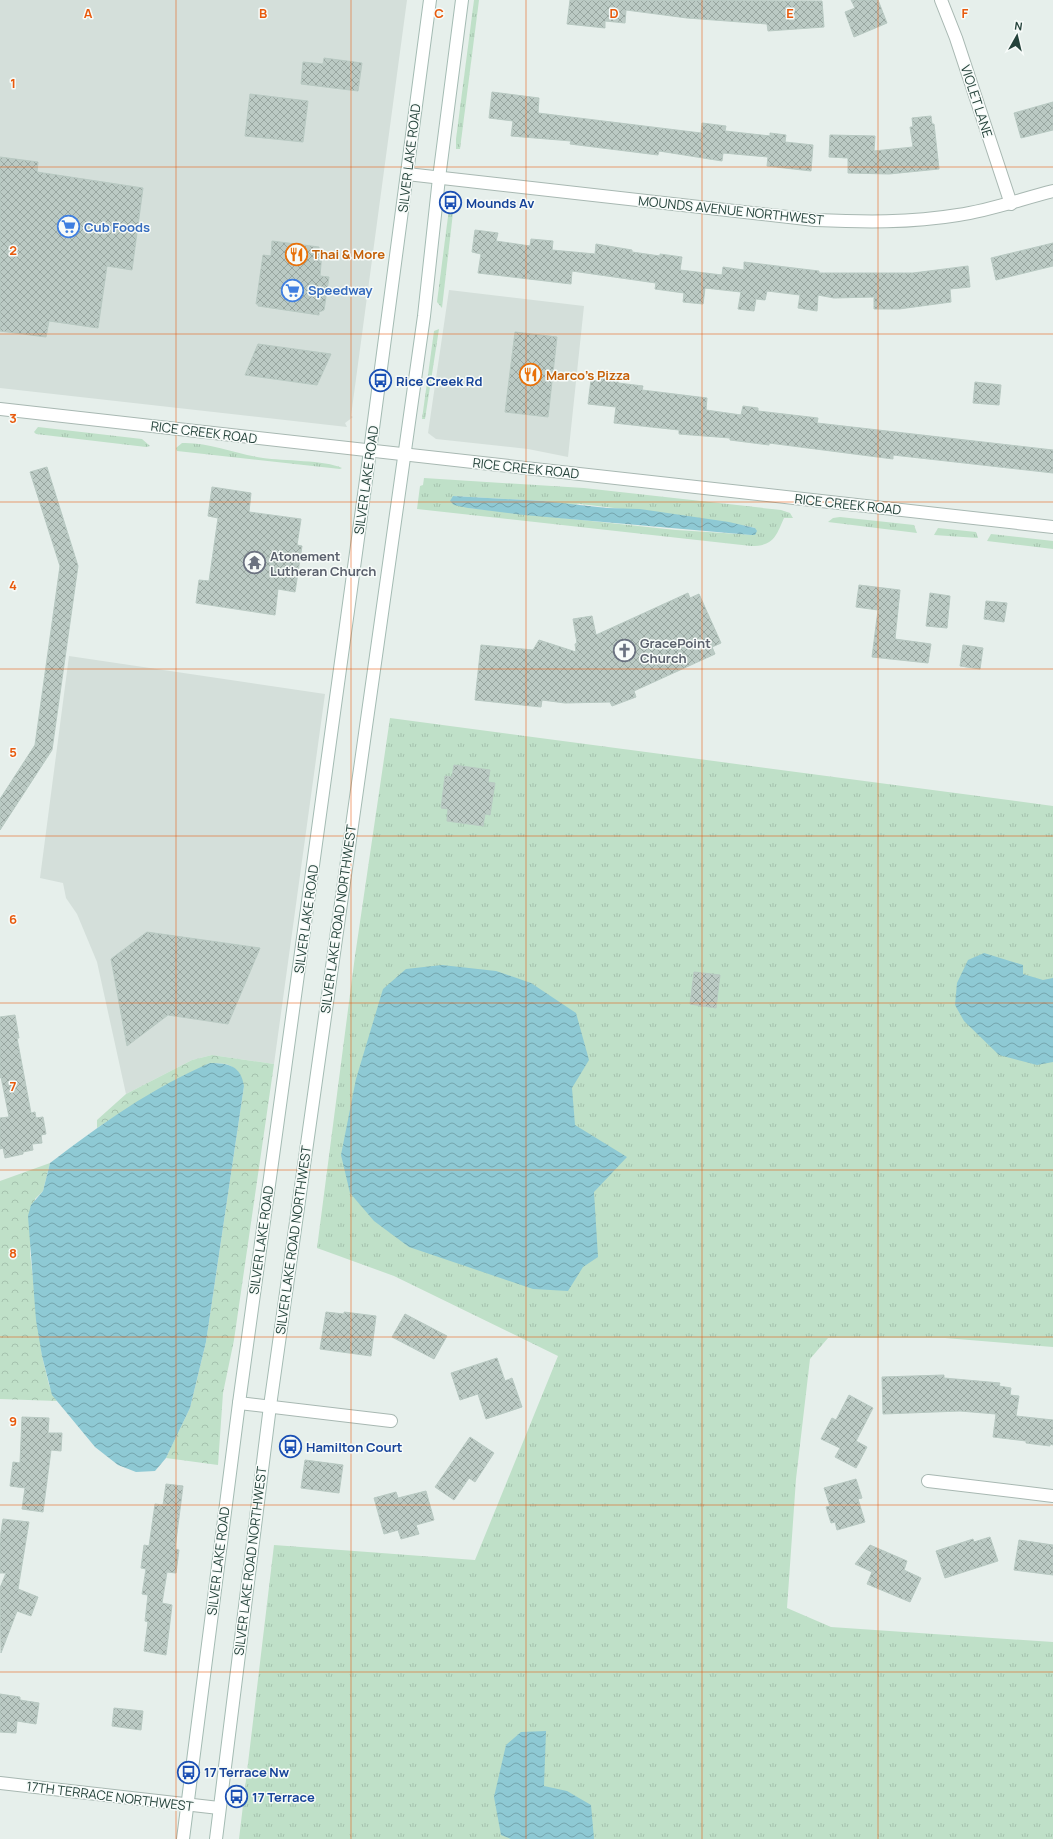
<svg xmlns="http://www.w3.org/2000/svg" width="1053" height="1839" viewBox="0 0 1053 1839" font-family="Manrope,sans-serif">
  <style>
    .built { fill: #d4dfda }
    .grass { fill: url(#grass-tufts); fill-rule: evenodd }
    .forest { fill: url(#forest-crowns) }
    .water { fill: url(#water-waves) }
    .building { fill: url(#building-cross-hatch); stroke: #b8c9c2 }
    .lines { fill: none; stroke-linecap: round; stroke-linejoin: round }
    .minor-casing { stroke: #a8b8b2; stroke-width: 14 }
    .tertiary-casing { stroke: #a8b8b2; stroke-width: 14 }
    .secondary-casing { stroke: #a4bbb3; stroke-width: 14 }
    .minor { stroke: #fff; stroke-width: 12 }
    .tertiary { stroke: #fff; stroke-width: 12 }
    .secondary { stroke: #fff; stroke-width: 12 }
    .grid { fill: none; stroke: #e8590c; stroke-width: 1; stroke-opacity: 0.55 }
    .labels { text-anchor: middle; stroke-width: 3; stroke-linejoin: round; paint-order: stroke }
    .street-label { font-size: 13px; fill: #24423a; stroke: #f7fbf9 }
    .transit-label { font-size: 13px; font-weight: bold; fill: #164399; stroke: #f7fbf9; text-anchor: start }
    .shop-label { font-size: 13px; font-weight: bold; fill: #366cbe; stroke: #f7fbf9; text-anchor: start }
    .food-label { font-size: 13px; font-weight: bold; fill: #c56008; stroke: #f7fbf9; text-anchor: start }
    .worship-label { font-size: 13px; font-weight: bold; fill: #5b616d; stroke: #f7fbf9; text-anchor: start }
    .grid-label { font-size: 13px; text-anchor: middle; font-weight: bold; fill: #e8590c; stroke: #f7fbf9; stroke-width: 3; stroke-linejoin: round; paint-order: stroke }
  </style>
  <defs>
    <pattern id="grass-tufts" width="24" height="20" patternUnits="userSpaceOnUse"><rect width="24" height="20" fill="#bfe0c8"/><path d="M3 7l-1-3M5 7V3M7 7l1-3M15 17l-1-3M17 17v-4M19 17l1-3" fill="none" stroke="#a4c1ad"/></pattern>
    <pattern id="forest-crowns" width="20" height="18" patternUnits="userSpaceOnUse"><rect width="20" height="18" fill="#bfe0c8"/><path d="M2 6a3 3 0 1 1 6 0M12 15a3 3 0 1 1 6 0" fill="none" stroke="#a4c1ad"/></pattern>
    <pattern id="water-waves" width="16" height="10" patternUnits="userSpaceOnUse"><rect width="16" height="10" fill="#8ec9d4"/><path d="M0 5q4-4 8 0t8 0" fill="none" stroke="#74a5ad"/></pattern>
    <pattern id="building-cross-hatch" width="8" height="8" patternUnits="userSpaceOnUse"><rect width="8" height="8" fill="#bbcac4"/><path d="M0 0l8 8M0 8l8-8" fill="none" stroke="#98a6a0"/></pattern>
  </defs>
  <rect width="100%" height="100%" fill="#e6efeb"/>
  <g class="built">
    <path d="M0,0H407L351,416L353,417L345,423L347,427L0,388Z"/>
    <path d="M449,290L584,306L568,457L528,449L436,439L428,433Z"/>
    <path d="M69,656L325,694L274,1064L212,1055L192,1060L126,1094L97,962L77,914L66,898L63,883L40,878Z"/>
  </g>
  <g class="grass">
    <path d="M474,0H479L460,149H456V139Z"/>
    <path d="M450,201L454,204L442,308L437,302Z"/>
    <path d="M439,329L425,419H422L434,331Z"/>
    <path d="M38,427L142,439L150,446L146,447L36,434L34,432Z"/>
    <path d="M182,443C209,442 236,454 263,458C283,461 325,460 342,468L340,469L177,451L176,448Z"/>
    <path d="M424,478L584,488L781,510L790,513L793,518H784C776,536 774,546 751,546L417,509L420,486L423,485ZM453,496L543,501L569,505L580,504L691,517L747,526L755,528V535L676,530L469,508Z"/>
    <path d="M840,517L914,525L917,533L828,522L833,518Z"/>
    <path d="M938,528L976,532L978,538L934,535Z"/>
    <path d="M991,534L1053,541V549L987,541Z"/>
    <path d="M390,718L1053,806V1347L945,1338H828L810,1359L796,1479L787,1608L831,1627L1053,1642V1839H239L274,1545L475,1560L558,1356L394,1276L317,1248L355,956Z"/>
  </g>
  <g class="forest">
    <path d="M212,1055L274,1064L234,1340L223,1393L218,1465L166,1458L190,1408L206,1342L244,1086C234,1066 234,1063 210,1063L117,1115L97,1128V1120L126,1094L192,1060Z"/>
    <path d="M50,1163L43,1191L35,1199L30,1253L42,1356L49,1385L57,1401L0,1399V1181Z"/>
  </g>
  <g class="water">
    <path d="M453,496L543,501L607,508L640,509L729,522L755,528L757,531L755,535H751L524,515L468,508L454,505L450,501Z"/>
    <path d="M984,953L1023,965V974L1043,980L1053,978V1062L1037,1065L999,1055L964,1021L955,1005L957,983L968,960Z"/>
    <path d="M442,965L496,971L531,983L576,1013L589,1060L572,1088L575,1125L627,1157L594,1192L598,1257L583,1267L568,1291L533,1289L409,1247L374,1221L350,1193L341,1155L356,1079L383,989L406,969Z"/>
    <path d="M210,1063C229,1063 241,1066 244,1086L206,1342L190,1408L166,1458L155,1471L136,1472L118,1465L95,1447L52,1395L42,1356L36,1320L28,1216L31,1205L43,1191L50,1163C100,1125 153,1087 210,1063Z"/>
    <path d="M546,1731L544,1786L567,1791L591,1805L594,1839H511L501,1835L494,1797L506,1745L521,1732Z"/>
  </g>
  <g class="building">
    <path d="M570,0L822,1L824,27L768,31L767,24L687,18L626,10L625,23L605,21V28L567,24Z"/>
    <path d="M851,0H878L887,23L854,37L845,12L855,8Z"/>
    <path d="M324,58L362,63L358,91L301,84L303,62L323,64Z"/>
    <path d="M492,92L539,98L538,113L701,133L702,123L726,126L725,131L770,136V133L786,135L785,142L813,145L811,171L767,166L768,157L723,153L722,161L659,151L658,155L570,144L571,141L511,136L513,121L489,118Z"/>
    <path d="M250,94L308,101L303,142L245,136Z"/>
    <path d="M1053,102V130L1021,138L1014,113Z"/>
    <path d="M931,116L932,124H934L939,169L889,174L848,173V158L829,157L830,135L875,136L874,151L913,147L910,127H913L912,118Z"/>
    <path d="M0,157L38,162L37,172L143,188L132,270L107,266L98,328L49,321L46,337L0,331Z"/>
    <path d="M475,230L498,233L496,241L530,246L531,239L553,241L552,250L595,254L596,244L632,250V252L660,256V254L682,257L680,270L722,275L723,267L744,270V262L819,271V273H913L968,266L970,287L950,289L951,302L899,309H874V297L834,298L818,295L817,311L798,308L800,295L767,291L765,300L756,299L754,311L738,309L741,292L705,288L703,304L683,302L684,293L655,289L656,283L572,271L571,284L478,273L481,254L472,252Z"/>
    <path d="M272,241L319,247V252H322L320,276L329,277L324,310L319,312V315L258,306V304H256L263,255L271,256Z"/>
    <path d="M1053,243V266L996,280L991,258Z"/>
    <path d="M515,332L557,337L548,417L505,412Z"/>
    <path d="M258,344L331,354L317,385L245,375Z"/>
    <path d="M599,370L620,373L618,383L643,386L642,390L707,398L706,410L741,415L743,406L758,408V411L818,418L817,423L1053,450V473L893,455V459L769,443V445L730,440V438L679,434V430L614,423L616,407L588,404L591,380L598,381Z"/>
    <path d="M975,382L1001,385L999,405L973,403Z"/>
    <path d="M47,467L78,566L52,750L0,830V799L35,745L60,566L30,472Z"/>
    <path d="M212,487L251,493L249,512L301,519L297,545L302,546L295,592L278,589L275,615L196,603L199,580L209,581L218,518L208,516Z"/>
    <path d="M859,585L900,590L895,639L931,644L928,663L872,657L878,610L856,607Z"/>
    <path d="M688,593L690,598L699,594L721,643L712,647L715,654L634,691L636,697L612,706L610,702L565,703L542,700L541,707L475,700L481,645L533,650L539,640L576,652L575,644L577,643L573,619L592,616L596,635Z"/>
    <path d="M930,593L950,596L947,628L926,626Z"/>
    <path d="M986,601L1007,603L1004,622L984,619Z"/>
    <path d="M963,645L983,648L980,669L960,666Z"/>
    <path d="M454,765L490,770L488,782L495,783L490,815L485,814L483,826L447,821L448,809L441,808L445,776L452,777Z"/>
    <path d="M147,932L260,948L228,1024L168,1015L127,1046L111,959Z"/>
    <path d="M694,972L720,975L716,1008L690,1004Z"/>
    <path d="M15,1015L19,1038H17L31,1113L35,1112L36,1118L43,1117L46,1134L41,1135L42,1143L32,1144L33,1150L23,1152V1154L5,1158L3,1148L0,1149V1118L9,1117L1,1077L0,1078V1017Z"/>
    <path d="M326,1312L344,1314V1312L376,1316L371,1356L320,1349Z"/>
    <path d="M405,1314L447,1336L434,1359L392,1337Z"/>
    <path d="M497,1358L505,1381L512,1378L522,1407L486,1419L478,1394L460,1400L451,1373Z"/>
    <path d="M944,1375V1378L1000,1383L999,1386L1011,1388L1010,1395L1019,1396L1016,1416L1053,1420V1445L1050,1444V1446L1026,1443V1441L993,1437L996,1414L960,1411L883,1414L882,1377Z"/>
    <path d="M849,1395L873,1408L856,1441L867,1447L856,1468L835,1457L840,1448L821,1439L832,1418L836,1420Z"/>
    <path d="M22,1417L49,1418L48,1433H62L61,1451L51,1450L43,1512L22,1509L25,1488L10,1486L13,1462L20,1463Z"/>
    <path d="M470,1437L494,1453L475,1482L469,1478L454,1500L435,1487Z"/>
    <path d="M305,1460L343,1465L339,1493L301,1488Z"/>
    <path d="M856,1479L862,1498L858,1499L865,1522L837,1530L835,1522L831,1523L826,1507L830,1506L824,1488Z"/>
    <path d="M166,1484L183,1486L175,1549L179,1550L176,1573L167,1572L162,1603L172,1605L166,1655L144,1651L148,1622L145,1621L148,1595L142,1594L146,1569L141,1568L144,1545L149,1546L155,1504L163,1505Z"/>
    <path d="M426,1491L434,1520L416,1525L419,1534L401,1539L398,1530L384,1534L374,1498L396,1492L398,1498Z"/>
    <path d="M3,1519L29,1522L18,1589L38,1597L31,1616L17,1611L1,1653L0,1588L6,1573H0V1539Z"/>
    <path d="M990,1537L998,1561L945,1578L936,1551L973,1539L974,1542Z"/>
    <path d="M1019,1540L1053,1545V1575L1014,1570Z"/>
    <path d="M870,1545L907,1561L904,1570L921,1578L910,1602L867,1584L872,1572L855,1564Z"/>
    <path d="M0,1694L20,1697V1700L39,1703L36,1724L17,1721L16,1733L0,1732Z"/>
    <path d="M114,1708L143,1711L141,1730L112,1726Z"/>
  </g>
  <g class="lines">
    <defs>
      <g id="minor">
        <path d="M941,0L956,38L1011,204"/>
        <path d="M407,174L815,220C863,222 910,223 958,215C991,210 1021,199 1053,191"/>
        <path d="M239,1403L391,1421"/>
        <path d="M928,1481L1053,1496"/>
        <path d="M0,1783L219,1808"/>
      </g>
      <path id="tertiary" d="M0,409L1053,527"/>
      <g id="secondary">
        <path d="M183,1839L239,1403L370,451L430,0"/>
        <path d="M216,1839L270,1406L424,316L439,178L462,0"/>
      </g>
    </defs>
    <use href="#minor" class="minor-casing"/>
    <use href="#tertiary" class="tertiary-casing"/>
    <use href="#secondary" class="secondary-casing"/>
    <use href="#minor" class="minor"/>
    <use href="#tertiary" class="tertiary"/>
    <use href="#secondary" class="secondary"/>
  </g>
  <path class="grid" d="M176,0V1839M351,0V1839M526,0V1839M702,0V1839M878,0V1839M0,167H1053M0,334H1053M0,502H1053M0,669H1053M0,836H1053M0,1003H1053M0,1170H1053M0,1337H1053M0,1505H1053M0,1672H1053"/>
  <defs>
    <symbol id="bus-ring" viewBox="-11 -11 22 22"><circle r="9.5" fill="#f7fbf9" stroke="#1a4fb4" stroke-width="1.5"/><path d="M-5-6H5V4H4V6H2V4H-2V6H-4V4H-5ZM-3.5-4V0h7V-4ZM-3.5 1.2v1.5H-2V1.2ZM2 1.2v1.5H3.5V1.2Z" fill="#1a4fb4"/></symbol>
    <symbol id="supermarket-ring" viewBox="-11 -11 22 22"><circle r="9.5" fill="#f7fbf9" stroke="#3f7fe0" stroke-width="1.5"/><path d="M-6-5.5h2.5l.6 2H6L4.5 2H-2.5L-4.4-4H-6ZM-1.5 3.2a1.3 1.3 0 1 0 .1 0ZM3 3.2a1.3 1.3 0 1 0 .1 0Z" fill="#3f7fe0"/></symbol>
    <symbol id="restaurant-ring" viewBox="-11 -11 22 22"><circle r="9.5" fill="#f7fbf9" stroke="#e8710a" stroke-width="1.5"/><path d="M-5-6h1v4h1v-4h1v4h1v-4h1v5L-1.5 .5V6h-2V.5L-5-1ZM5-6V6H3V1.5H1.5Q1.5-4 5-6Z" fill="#e8710a"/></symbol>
    <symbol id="temple-ring" viewBox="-11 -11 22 22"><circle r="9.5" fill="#f7fbf9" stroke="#6b7280" stroke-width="1.5"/><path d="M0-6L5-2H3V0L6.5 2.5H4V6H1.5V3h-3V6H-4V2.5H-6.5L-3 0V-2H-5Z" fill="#6b7280"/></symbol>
    <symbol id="church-ring" viewBox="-11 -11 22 22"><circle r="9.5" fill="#f7fbf9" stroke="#6b7280" stroke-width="1.5"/><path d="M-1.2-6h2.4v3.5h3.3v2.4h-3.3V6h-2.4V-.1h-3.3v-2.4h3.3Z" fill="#6b7280"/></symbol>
  </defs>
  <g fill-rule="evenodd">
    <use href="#bus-ring" x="438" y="190" width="25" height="25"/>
    <use href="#supermarket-ring" x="56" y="214" width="25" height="25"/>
    <use href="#restaurant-ring" x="284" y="242" width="25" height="25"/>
    <use href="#supermarket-ring" x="280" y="278" width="25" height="25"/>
    <use href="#restaurant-ring" x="518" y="362" width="25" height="25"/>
    <use href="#bus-ring" x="368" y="368" width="25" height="25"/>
    <use href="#temple-ring" x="242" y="550" width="25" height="25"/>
    <use href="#church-ring" x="612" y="638" width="25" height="25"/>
    <use href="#bus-ring" x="278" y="1434" width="25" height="25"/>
    <use href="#bus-ring" x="176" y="1760" width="25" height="25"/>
    <use href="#bus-ring" x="224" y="1784" width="25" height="25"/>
  </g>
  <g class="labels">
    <g class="street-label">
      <text transform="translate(977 101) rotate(72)" y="5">VIOLET LANE</text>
      <text transform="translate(409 158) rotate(-83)" y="5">SILVER LAKE ROAD</text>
      <text transform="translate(731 210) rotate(6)" y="5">MOUNDS AVENUE NORTHWEST</text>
      <text transform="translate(204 432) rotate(7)" y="5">RICE CREEK ROAD</text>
      <text transform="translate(526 468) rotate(6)" y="5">RICE CREEK ROAD</text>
      <text transform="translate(366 480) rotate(-82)" y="5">SILVER LAKE ROAD</text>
      <text transform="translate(848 504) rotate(6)" y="5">RICE CREEK ROAD</text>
      <text transform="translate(306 919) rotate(-82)" y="5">SILVER LAKE ROAD</text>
      <text transform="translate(338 919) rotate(-82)" y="5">SILVER LAKE ROAD NORTHWEST</text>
      <text transform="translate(261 1240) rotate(-82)" y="5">SILVER LAKE ROAD</text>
      <text transform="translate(293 1240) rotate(-82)" y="5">SILVER LAKE ROAD NORTHWEST</text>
      <text transform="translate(218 1561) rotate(-83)" y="5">SILVER LAKE ROAD</text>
      <text transform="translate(250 1561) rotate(-83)" y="5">SILVER LAKE ROAD NORTHWEST</text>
      <text transform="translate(110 1796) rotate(7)" y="5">17TH TERRACE NORTHWEST</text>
    </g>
    <g class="transit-label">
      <text x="466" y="208">Mounds Av</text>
      <text x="396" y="386">Rice Creek Rd</text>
      <text x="306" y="1452">Hamilton Court</text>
      <text x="204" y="1777">17 Terrace Nw</text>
      <text x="252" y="1802">17 Terrace</text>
    </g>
    <g class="shop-label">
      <text x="84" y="232">Cub Foods</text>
      <text x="308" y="295">Speedway</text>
    </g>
    <g class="food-label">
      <text x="312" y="259">Thai &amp; More</text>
      <text x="546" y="380">Marco's Pizza</text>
    </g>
    <g class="worship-label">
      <text x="270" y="561">Atonement<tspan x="270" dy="15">Lutheran Church</tspan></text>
      <text x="640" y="648">GracePoint<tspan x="640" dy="15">Church</tspan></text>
    </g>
  </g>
  <g class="grid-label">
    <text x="88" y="18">A</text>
    <text x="263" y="18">B</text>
    <text x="439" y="18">C</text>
    <text x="614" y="18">D</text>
    <text x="790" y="18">E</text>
    <text x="965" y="18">F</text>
    <text x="13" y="88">1</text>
    <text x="13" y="255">2</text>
    <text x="13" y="423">3</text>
    <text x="13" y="590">4</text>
    <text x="13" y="757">5</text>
    <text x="13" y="924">6</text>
    <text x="13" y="1091">7</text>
    <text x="13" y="1258">8</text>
    <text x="13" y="1426">9</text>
  </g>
  <g transform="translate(1017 36) rotate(8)" stroke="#f7fbf9" stroke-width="3" paint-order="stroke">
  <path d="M0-3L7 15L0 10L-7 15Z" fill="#24423a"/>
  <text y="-6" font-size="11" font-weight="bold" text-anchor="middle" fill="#24423a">N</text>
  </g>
</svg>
